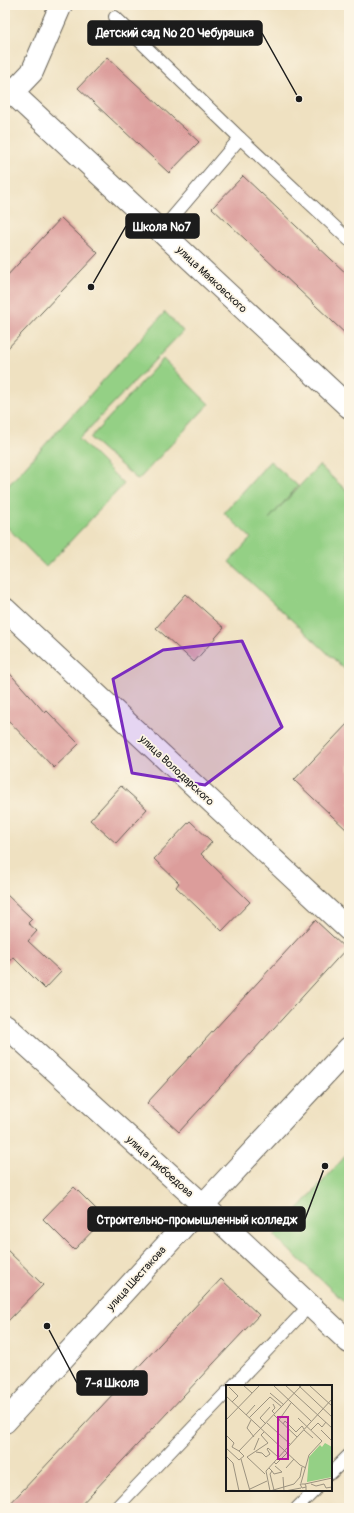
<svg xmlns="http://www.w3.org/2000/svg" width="354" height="1513" viewBox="0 0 354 1513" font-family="Pangolin,sans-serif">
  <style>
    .green { fill: #94d085; stroke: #587650 }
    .building { fill: #dc9d9b }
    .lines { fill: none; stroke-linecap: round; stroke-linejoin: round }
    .service-casing { stroke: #666156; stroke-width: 14 }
    .minor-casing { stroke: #666156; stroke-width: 24 }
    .secondary-casing { stroke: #666156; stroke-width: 24 }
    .service { stroke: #fff; stroke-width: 12 }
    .minor { stroke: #fff; stroke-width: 22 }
    .secondary { stroke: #fff; stroke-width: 22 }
    .marked { fill: #7b2cbf; fill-opacity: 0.2; stroke: #7b2cbf; stroke-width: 3; stroke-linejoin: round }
    .labels { text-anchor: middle; stroke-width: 3.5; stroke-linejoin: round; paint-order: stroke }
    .street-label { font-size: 11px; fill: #1c1c1c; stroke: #fcf5e5 }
    .inset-road { fill: none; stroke: #9b927f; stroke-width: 1 }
    .view { fill: #b5179e; fill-opacity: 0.15; stroke: #b5179e; stroke-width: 2 }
    .inset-edge { fill: none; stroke: #1c1c1c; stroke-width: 2 }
    .leader { fill: none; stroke: #1c1c1c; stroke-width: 1.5 }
    .callout-dot { fill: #1c1c1c; stroke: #fcf5e5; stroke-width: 1.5 }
    .callout { fill: #1c1c1c; stroke: #1c1c1c; stroke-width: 1.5 }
    .callout-label { font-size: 12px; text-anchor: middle; font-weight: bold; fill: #fff }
  </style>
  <rect width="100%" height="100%" fill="#fcf5e5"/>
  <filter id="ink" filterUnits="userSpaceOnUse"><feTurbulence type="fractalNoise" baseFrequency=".025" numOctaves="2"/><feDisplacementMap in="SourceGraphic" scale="8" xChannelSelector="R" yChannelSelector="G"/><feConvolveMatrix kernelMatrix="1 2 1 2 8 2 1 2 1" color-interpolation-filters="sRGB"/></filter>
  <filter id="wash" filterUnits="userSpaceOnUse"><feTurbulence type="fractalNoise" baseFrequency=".012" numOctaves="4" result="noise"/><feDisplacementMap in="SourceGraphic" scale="16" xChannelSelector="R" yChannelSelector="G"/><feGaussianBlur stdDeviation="0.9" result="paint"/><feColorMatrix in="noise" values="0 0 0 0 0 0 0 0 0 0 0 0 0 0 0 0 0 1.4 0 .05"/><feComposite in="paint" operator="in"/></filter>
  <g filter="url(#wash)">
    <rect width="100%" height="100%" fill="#efe1c1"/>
    <g class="green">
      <path d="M165,312L183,331L79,439L124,484L46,567L5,525V489Z"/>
      <path d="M163,359L209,404L138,480L90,438Z"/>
      <path d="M270,461L298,486L269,519L319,465L349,493V673L229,562L251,538L224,513Z"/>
      <path d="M349,1152V1306L274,1236Z"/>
    </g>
    <g id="blocks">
      <g class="building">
        <path d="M107,57L199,142L169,173L78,88Z"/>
        <path d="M243,176L349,276V337L212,208Z"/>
        <path d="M61,218L98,253L5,351V278Z"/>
        <path d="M186,594L224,628L194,662L156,628Z"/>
        <path d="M5,668L45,713L47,711L79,744L54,768L5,717Z"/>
        <path d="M349,722V832L294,780Z"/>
        <path d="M121,786L147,809L116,843L90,820Z"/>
        <path d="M190,821L212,842L201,854L250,902L222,931L176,887L179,883L154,859Z"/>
        <path d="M5,893L32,919L28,923L37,931L28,941L61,972L45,989L13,957L5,966Z"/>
        <path d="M315,920L346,949L179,1132L147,1103Z"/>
        <path d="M74,1187L105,1218L74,1250L43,1219Z"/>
        <path d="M5,1248L43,1285L5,1324Z"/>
        <path d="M221,1279L259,1315L78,1508H6Z"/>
      </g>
    </g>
  </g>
  <g filter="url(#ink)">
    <use href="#blocks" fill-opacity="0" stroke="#666156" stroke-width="1"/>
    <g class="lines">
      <defs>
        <g id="service">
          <path d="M115,17L240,138"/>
          <path d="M161,231L240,138L349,240"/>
          <path d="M233,1386L310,1305"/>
          <path d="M331,1473L349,1455"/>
          <path d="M116,1508L227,1392"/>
          <path d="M297,1508L315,1490"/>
        </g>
        <g id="minor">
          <path d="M5,86L349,407"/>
          <path d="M12,93L32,72L61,5"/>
          <path d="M5,609L349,930"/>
          <path d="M5,1025L203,1205L349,1342"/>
        </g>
        <path id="secondary" d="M5,1422L203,1205L349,1048"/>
      </defs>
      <use href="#service" class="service-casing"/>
      <use href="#minor" class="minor-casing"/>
      <use href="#secondary" class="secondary-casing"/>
      <use href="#service" class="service"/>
      <use href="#minor" class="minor"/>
      <use href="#secondary" class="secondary"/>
    </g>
  </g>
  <path class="marked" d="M242,641L282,727L205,785L132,773L113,679L163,650Z"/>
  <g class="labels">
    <g class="street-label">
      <text transform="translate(212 279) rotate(43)" y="4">улица Маяковского</text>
      <text transform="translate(177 770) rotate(43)" y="4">улица Володарского</text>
      <text transform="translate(160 1166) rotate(42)" y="4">улица Грибоедова</text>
      <text transform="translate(136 1278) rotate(-48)" y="4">улица Шестакова</text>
    </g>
  </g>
  <g transform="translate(226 1385)">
    <rect width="106" height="106" fill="#efe1c1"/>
    <path d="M99,58L106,62V92L81,97L83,72L94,60L96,62Z" fill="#94d085"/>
    <path class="inset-road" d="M17,0L26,8M47,0L85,36M59,0L106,43M72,0L106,32M83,0L106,21M3,2L12,11L6,17M44,8L58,20M0,11L74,80L80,83M47,19L49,23L46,26L49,29M20,30L29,20M48,30L71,52M23,33L44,12L56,22M72,33L96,56M0,35L34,0M25,35L21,43L28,52M53,35L65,18M41,38L64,59M40,39L34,33L44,22M57,39L59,36L70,47L76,41L78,44M78,45L87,53M85,45L92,38L96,42L100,37M95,45L106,56M38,47L35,50L42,58L21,72L39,89M0,50L8,58L6,62L13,66L76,0M0,63L13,75L18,71L13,66M41,64L42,63L52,72M28,65L33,53M30,67L36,68L40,72L44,69L41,64M0,71L7,78L13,106M15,74L24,106M48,77L50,79L61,68M43,83L46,86L44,89L48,105M60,83L68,74M46,86L48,89L56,87L49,81M57,92L58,106M75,98L83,70L96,56M79,99L106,93M85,99L90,101L98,99L100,103L106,102M80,102L76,103L74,99H79L80,101V106M24,104L41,96M44,106L68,99L74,92L76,82M44,106L40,86L106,14M59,106L75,103"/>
    <path class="view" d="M52,32H62V74H52Z"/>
    <rect width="106" height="106" class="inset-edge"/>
  </g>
  <path class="leader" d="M299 99L262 33M91 287L126 226M325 1166L305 1219M47 1326L77 1383"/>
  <g class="callout-dot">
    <circle cx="299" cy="99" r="4"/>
    <circle cx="91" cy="287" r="4"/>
    <circle cx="325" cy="1166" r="4"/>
    <circle cx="47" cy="1326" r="4"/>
  </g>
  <g class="callout">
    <rect x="88" y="21" width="174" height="24" rx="4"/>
    <rect x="126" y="214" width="73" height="24" rx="4"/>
    <rect x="88" y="1207" width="217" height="24" rx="4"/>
    <rect x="77" y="1371" width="70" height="24" rx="4"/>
  </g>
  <g class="callout-label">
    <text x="175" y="37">Детский сад № 20 Чебурашка</text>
    <text x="162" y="231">Школа №7</text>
    <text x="197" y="1224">Строительно-промышленный колледж</text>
    <text x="112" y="1387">7-я Школа</text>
  </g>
  <rect width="354" height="1513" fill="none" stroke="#fcf5e5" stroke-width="20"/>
</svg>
